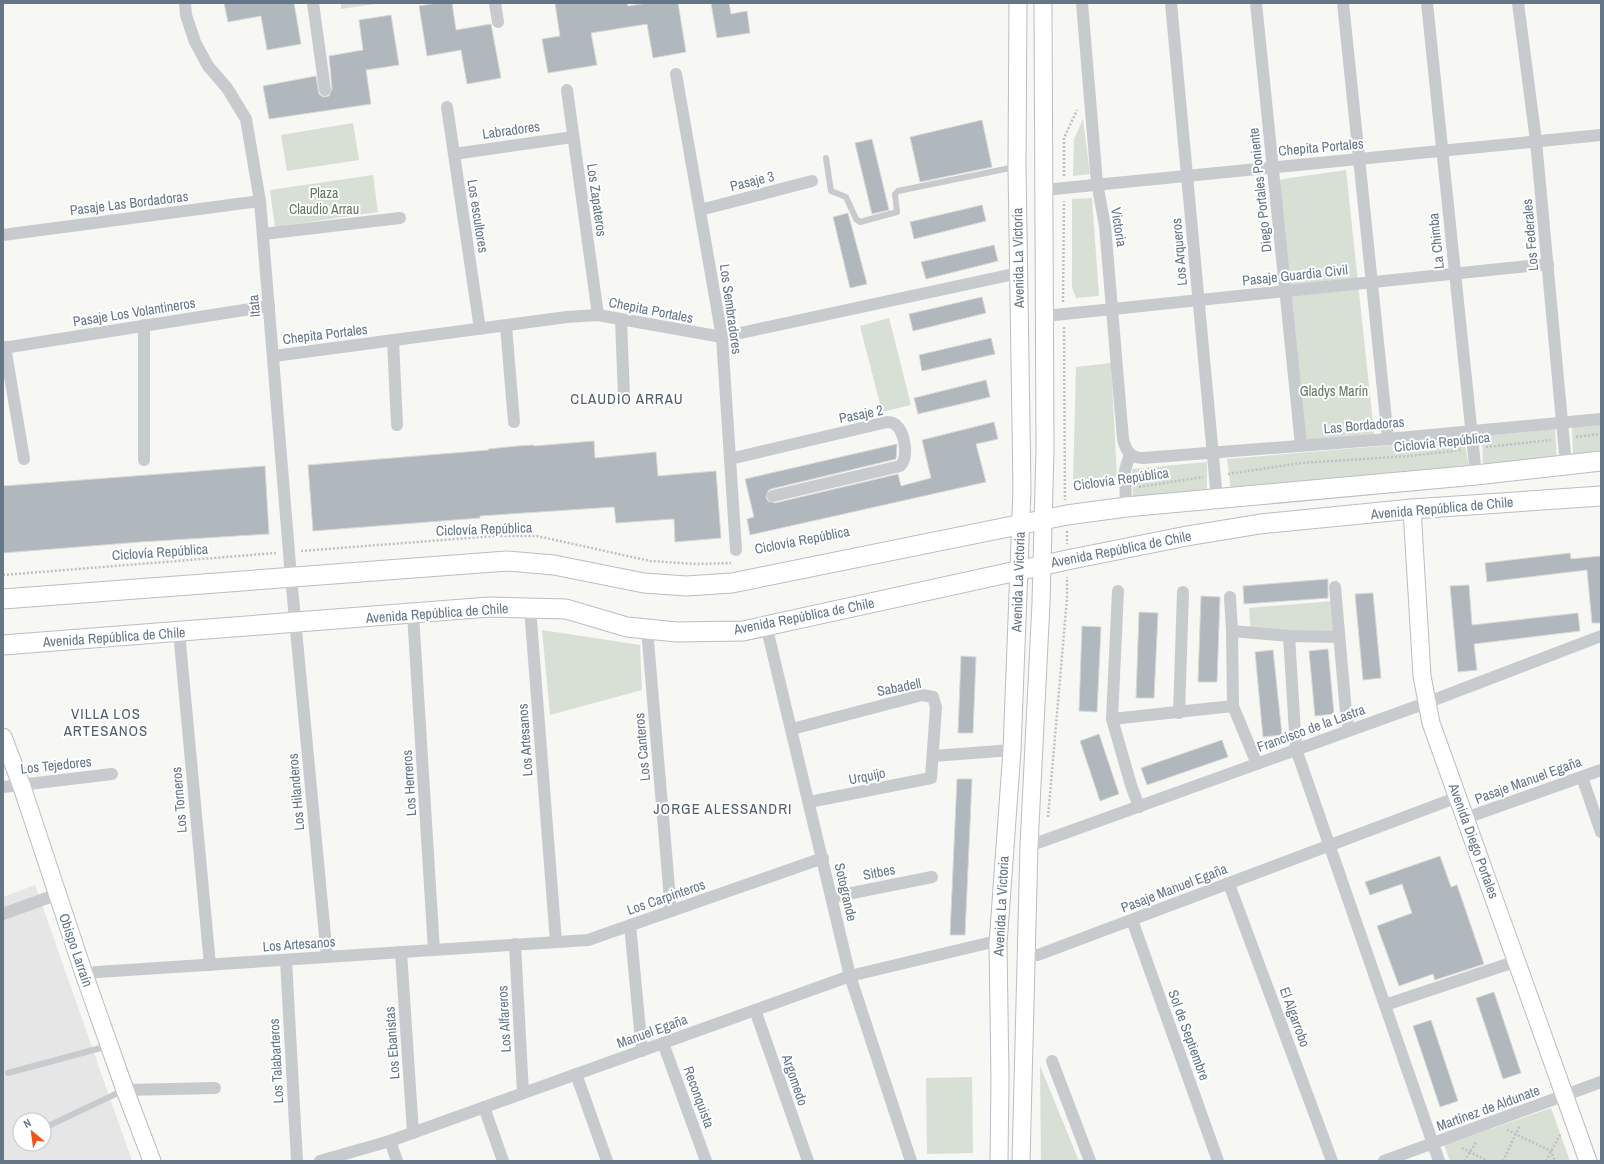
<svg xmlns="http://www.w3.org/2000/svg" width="1604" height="1164" viewBox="0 0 1604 1164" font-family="'Archivo Narrow',sans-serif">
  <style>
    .built { fill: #e5e6e5; fill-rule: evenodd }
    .green { fill: #d8e0d5 }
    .building { fill: #b0b7bd; stroke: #d9d9d6 }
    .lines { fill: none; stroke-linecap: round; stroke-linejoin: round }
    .secondary-casing { stroke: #b9bec3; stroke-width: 19 }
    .primary-casing { stroke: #babec2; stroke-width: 21 }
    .path { stroke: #bec1c3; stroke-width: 2.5; stroke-dasharray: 2 2; stroke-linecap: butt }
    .lane { stroke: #c7cbce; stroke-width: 6 }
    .street { stroke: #c7cbce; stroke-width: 12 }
    .secondary { stroke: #fff; stroke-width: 17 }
    .primary { stroke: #fff; stroke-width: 19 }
    .labels { text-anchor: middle; stroke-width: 4; stroke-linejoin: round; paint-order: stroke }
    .street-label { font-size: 14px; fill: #647687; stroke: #fff }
    .park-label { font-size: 14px; fill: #64795f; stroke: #fff }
    .neighbourhood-label { font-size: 15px; letter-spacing: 1px; fill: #52606c; stroke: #fff }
  </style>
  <rect width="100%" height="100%" fill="#f7f7f4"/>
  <path class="built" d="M35,885L132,1161H3V897ZM20,1120H44V1144H20Z"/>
  <g class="green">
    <path d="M341,3H382L341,9Z"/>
    <path d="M1083,119L1090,174L1073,176L1074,139Z"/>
    <path d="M353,123L359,160L287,171L281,135Z"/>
    <path d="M1346,170L1375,442L1303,445L1276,180Z"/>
    <path d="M373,175L378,212L275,227L270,190Z"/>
    <path d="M1092,198L1099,296L1076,298L1072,287V199Z"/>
    <path d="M889,318L911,405L882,412L860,326Z"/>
    <path d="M1111,363L1117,477L1073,481L1076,367Z"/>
    <path d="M1601,425V453L1573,455L1572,427Z"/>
    <path d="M1555,429L1557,460L1483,465L1482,436Z"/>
    <path d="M1464,439L1469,467L1231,491L1227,459Z"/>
    <path d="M1207,462V492L1133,498L1132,469Z"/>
    <path d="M1333,601L1337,642L1251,635L1249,608Z"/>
    <path d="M542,630L640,645L642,690L550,715Z"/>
    <path d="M1040,1066L1079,1161H1041Z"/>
    <path d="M972,1077L973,1153L927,1154L926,1078Z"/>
    <path d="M1551,1108L1570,1161H1450L1444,1145Z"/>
  </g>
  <g class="building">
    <path d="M224,3H294L301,44L267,50L261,16L228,22Z"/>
    <path d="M438,3H452L456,30L491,24L501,78L467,84L461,50L427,56L419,6Z"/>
    <path d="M555,3H627L628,6L648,3H678L686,52L653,58L647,24L591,33L597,65L548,73L542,39L560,36Z"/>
    <path d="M711,3H729L731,14L747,11L750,33L717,38Z"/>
    <path d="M391,15L399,65L366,70L371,104L269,119L263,86L316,76L319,94L323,97L329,96L332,89L329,56L363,50L359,20Z"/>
    <path d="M982,120L992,167L920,182L910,137Z"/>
    <path d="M872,139L889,210L872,214L855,143Z"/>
    <path d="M982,205L986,221L914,239L910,222Z"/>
    <path d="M848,213L867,284L850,288L833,217Z"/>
    <path d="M994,245L998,261L926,279L921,262Z"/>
    <path d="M982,297L986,313L913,331L909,314Z"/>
    <path d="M991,338L995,354L922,371L919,355Z"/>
    <path d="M986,380L990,397L918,414L914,398Z"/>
    <path d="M994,422L998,439L976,444L986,482L750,535L747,519L754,517L745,479L897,444L896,459L771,489L768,491L766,497L768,501L775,503L898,474L901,486L931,478L922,440Z"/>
    <path d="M594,441L595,458L656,452L658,476L716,471L721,538L675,542L674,519L616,523L614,507L480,516V518L313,531L308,465L489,450L488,449L518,446L534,445V446Z"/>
    <path d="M265,466L269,534L140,542L3,553V486Z"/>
    <path d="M1570,553L1571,559L1601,556V623H1592L1587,570L1487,582L1485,563Z"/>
    <path d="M1328,579V598L1244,604L1243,586Z"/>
    <path d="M1469,585L1472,625L1578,613L1580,631L1474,644L1477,670L1458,672L1450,586Z"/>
    <path d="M1373,593L1381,678L1363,680L1355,594Z"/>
    <path d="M1201,596L1220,597L1217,682H1198Z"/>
    <path d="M1139,612L1158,613L1154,698H1136Z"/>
    <path d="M1082,626L1101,627L1097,712L1079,711Z"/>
    <path d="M1328,649L1334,714L1315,716L1309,651Z"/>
    <path d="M1273,650L1282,735L1263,737L1255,652Z"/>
    <path d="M961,656L976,657L973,733H958Z"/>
    <path d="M1099,734L1119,794L1100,801L1080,741Z"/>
    <path d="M1222,740L1228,757L1147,785L1141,768Z"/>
    <path d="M957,779H972L965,935H950Z"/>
    <path d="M1440,856L1451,887L1457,885L1484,964L1435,980L1433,974L1399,986L1377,926L1412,913L1402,884L1370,895L1365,882Z"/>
    <path d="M1494,992L1521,1073L1503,1079L1476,998Z"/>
    <path d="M1431,1020L1458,1101L1440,1107L1413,1026Z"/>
  </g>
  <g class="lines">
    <defs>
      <g id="secondary">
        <path d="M1412,509L1422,676L1431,723L1588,1161"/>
        <path d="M3,737L21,784L84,974L125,1090L152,1161"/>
        <path d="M999,1161L1000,1079L998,944L1012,750L1022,490L1017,167L1018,3"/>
        <path d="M1021,1161L1029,846L1041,603L1045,449L1043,3"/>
      </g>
      <g id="primary">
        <path d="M3,599L507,561L554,565L644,583L686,586L732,583L1067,515L1126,507L1476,475L1601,461"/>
        <path d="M3,645L489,607L566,609L627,627L677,632L743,631L1067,560L1187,536L1260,524L1412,509L1601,496"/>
      </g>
    </defs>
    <use href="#secondary" class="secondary-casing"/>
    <use href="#primary" class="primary-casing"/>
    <g class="path">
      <path d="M1064,176V138L1077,110"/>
      <path d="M1063,302L1064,201"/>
      <path d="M1064,327L1065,500"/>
      <path d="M1576,437L1601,434"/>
      <path d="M1486,447L1551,440"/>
      <path d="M1228,474L1301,463L1410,456L1461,450"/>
      <path d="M1139,487L1203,477"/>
      <path d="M1067,531V544"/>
      <path d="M301,551L494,536H537L650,561L697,564L731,563"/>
      <path d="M3,575L276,553"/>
      <path d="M1048,817L1067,598V577"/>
      <path d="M1507,1130L1551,1151L1555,1161"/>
      <path d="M1462,1148L1488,1161"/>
      <path d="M1464,1161L1477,1141"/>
      <path d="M1503,1161L1520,1125"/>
      <path d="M1546,1161L1561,1133"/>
    </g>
    <g class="lane">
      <path d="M826,158L831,191L846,197L856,219L860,222L897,212L895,194L898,191L1015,167"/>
      <path d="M8,1073L108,1046"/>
      <path d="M44,1128L124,1090"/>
      <path d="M18,1139L20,1138"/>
    </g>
    <g class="street">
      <path d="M185,3L186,15L195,42L208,66L227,88L246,119L260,201L291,577L327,957"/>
      <path d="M313,3L325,90"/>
      <path d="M495,3L498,22"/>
      <path d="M1082,3L1097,183L1105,226L1123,439C1126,451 1130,458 1143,458L1388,439L1601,419"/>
      <path d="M1171,3L1217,499"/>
      <path d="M1256,3L1301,445"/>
      <path d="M1343,3L1388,439"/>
      <path d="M1427,3L1476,475"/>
      <path d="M1518,3L1536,141L1566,465"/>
      <path d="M676,74L722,337L736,550"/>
      <path d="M567,90L598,315"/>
      <path d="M447,107L480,329"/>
      <path d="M454,154L573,137"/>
      <path d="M1044,190L1601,135"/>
      <path d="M700,210L812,181"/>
      <path d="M263,234L400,218"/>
      <path d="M3,235L260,201"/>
      <path d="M1045,316L1548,264"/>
      <path d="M621,320L624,396"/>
      <path d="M506,326L514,422"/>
      <path d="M393,340L397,425"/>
      <path d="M5,347L24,459"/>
      <path d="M3,348L269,306"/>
      <path d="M274,356L567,317L598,315L722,337L1018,273"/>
      <path d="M730,459L887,422C890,422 894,423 896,425C905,433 909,458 900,466L773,496"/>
      <path d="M144,460V325"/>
      <path d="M1126,507L1125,470L1130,454"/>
      <path d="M1335,587L1346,713L1349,730"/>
      <path d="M1118,591L1112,719L1233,706L1257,764"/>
      <path d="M1230,597L1232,631L1233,706"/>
      <path d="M530,608L556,942"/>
      <path d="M413,614L434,950"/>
      <path d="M766,625L850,976L911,1161"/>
      <path d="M647,629L671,911"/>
      <path d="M1232,631L1289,636L1339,637"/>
      <path d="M179,632L210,965"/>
      <path d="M1289,636L1296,749L1439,1161"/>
      <path d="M1179,713L1183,592"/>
      <path d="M1112,719L1131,785L1139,807"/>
      <path d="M792,729L922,695L933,697L936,707L931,778L809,802"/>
      <path d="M933,756L1012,750"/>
      <path d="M1582,777L1601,832"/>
      <path d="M3,787L112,774"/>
      <path d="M1466,818L1601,770"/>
      <path d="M1029,846L1426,703L1601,636"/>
      <path d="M1229,884L1332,1161"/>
      <path d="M832,897L932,877"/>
      <path d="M3,914L58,894"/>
      <path d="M1132,920L1218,1161"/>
      <path d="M630,925L642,1051"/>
      <path d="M515,944L523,1093"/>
      <path d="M401,952L413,1133"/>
      <path d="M1026,954L1038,955L1458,797"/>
      <path d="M286,960L297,1161"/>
      <path d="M84,974L97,972L588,940L823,858"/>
      <path d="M1385,1005L1517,961"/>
      <path d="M755,1010L808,1161"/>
      <path d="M663,1043L706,1161"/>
      <path d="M1052,1061L1090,1161"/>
      <path d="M576,1074L607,1161"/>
      <path d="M125,1090L215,1088"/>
      <path d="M484,1107L503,1161"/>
      <path d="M390,1141L397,1161"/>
      <path d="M320,1161L390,1141L850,976L988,943L998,944"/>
      <path d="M1384,1161L1601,1082"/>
    </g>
    <use href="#secondary" class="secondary"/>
    <use href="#primary" class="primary"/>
  </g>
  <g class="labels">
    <g class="street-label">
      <text transform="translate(511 130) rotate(-8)" y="5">Labradores</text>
      <text transform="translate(1321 147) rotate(-5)" y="5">Chepita Portales</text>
      <text transform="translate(752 181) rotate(-14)" y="5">Pasaje 3</text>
      <text transform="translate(1260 190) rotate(-96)" y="5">Diego Portales Poniente</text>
      <text transform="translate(597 200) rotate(82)" y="5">Los Zapateros</text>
      <text transform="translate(129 203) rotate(-7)" y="5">Pasaje Las Bordadoras</text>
      <text transform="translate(478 216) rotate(81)" y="5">Los escultores</text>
      <text transform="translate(1119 227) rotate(81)" y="5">Victoria</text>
      <text transform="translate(1530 235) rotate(-95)" y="5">Los Federales</text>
      <text transform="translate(1436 241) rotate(-96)" y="5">La Chimba</text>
      <text transform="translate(1179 252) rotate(-95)" y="5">Los Arqueros</text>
      <text transform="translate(1018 258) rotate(-91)" y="5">Avenida La Victoria</text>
      <text transform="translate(1295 275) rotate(-6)" y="5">Pasaje Guardia Civil</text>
      <text transform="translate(254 306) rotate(-95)" y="5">Itata</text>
      <text transform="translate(731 309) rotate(82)" y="5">Los Sembradores</text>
      <text transform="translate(651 310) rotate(11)" y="5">Chepita Portales</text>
      <text transform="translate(134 312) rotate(-9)" y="5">Pasaje Los Volantineros</text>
      <text transform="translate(325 334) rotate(-7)" y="5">Chepita Portales</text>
      <text transform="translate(861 414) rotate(-11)" y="5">Pasaje 2</text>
      <text transform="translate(1364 425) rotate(-5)" y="5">Las Bordadoras</text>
      <text transform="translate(1442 442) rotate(-6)" y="5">Ciclovía República</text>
      <text transform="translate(1121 479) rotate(-8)" y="5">Ciclovía República</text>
      <text transform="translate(1442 508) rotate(-5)" y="5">Avenida República de Chile</text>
      <text transform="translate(484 529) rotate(-2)" y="5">Ciclovía República</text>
      <text transform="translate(802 540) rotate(-11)" y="5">Ciclovía República</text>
      <text transform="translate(1121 549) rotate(-11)" y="5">Avenida República de Chile</text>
      <text transform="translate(160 552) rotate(-4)" y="5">Ciclovía República</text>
      <text transform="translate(1018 582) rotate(-88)" y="5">Avenida La Victoria</text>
      <text transform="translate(437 613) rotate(-4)" y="5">Avenida República de Chile</text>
      <text transform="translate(804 616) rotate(-11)" y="5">Avenida República de Chile</text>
      <text transform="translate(114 637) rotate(-4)" y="5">Avenida República de Chile</text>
      <text transform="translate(899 687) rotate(-11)" y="5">Sabadell</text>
      <text transform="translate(1311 728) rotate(-20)" y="5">Francisco de la Lastra</text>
      <text transform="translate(525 740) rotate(-94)" y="5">Los Artesanos</text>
      <text transform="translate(642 747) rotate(-95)" y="5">Los Canteros</text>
      <text transform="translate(56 765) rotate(-6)" y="5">Los Tejedores</text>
      <text transform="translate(867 776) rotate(-11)" y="5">Urquijo</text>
      <text transform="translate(1528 780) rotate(-20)" y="5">Pasaje Manuel Egaña</text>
      <text transform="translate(409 783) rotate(-94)" y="5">Los Herreros</text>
      <text transform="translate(296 792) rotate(-95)" y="5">Los Hilanderos</text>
      <text transform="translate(179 800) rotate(-95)" y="5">Los Torneros</text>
      <text transform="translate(1474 841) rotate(70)" y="5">Avenida Diego Portales</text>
      <text transform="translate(879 872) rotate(-11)" y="5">Sitbes</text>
      <text transform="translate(1174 888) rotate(-21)" y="5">Pasaje Manuel Egaña</text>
      <text transform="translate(846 892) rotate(77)" y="5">Sotogrande</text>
      <text transform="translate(666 897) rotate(-19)" y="5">Los Carpinteros</text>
      <text transform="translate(1001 906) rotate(-87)" y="5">Avenida La Victoria</text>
      <text transform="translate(299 944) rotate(-4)" y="5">Los Artesanos</text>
      <text transform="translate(76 950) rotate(71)" y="5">Obispo Larraín</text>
      <text transform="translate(1295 1017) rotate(70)" y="5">El Algarrobo</text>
      <text transform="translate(504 1019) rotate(-93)" y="5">Los Alfareros</text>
      <text transform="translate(652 1031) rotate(-20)" y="5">Manuel Egaña</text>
      <text transform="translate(1189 1035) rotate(70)" y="5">Sol de Septiembre</text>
      <text transform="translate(392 1043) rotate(-94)" y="5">Los Ebanistas</text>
      <text transform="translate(276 1061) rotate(-93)" y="5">Los Talabarteros</text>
      <text transform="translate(795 1080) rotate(71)" y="5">Argomedo</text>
      <text transform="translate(699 1097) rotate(70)" y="5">Reconquista</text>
      <text transform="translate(1488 1108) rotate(-20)" y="5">Martínez de Aldunate</text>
    </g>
    <g class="park-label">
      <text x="324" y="198">Plaza<tspan x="324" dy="16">Claudio Arrau</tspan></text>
      <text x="1334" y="396">Gladys Marín</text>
    </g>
    <g class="neighbourhood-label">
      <text x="627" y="404">CLAUDIO ARRAU</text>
      <text x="106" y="719">VILLA LOS<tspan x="106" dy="17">ARTESANOS</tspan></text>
      <text x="723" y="814">JORGE ALESSANDRI</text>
    </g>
  </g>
  <rect width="1604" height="1164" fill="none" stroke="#647687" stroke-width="8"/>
  <g transform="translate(32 1132) rotate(331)"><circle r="19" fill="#ffffff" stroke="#c1c8cf"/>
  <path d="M0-3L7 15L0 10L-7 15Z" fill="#f0541b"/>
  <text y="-6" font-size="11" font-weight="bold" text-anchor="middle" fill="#647687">N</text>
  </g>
</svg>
